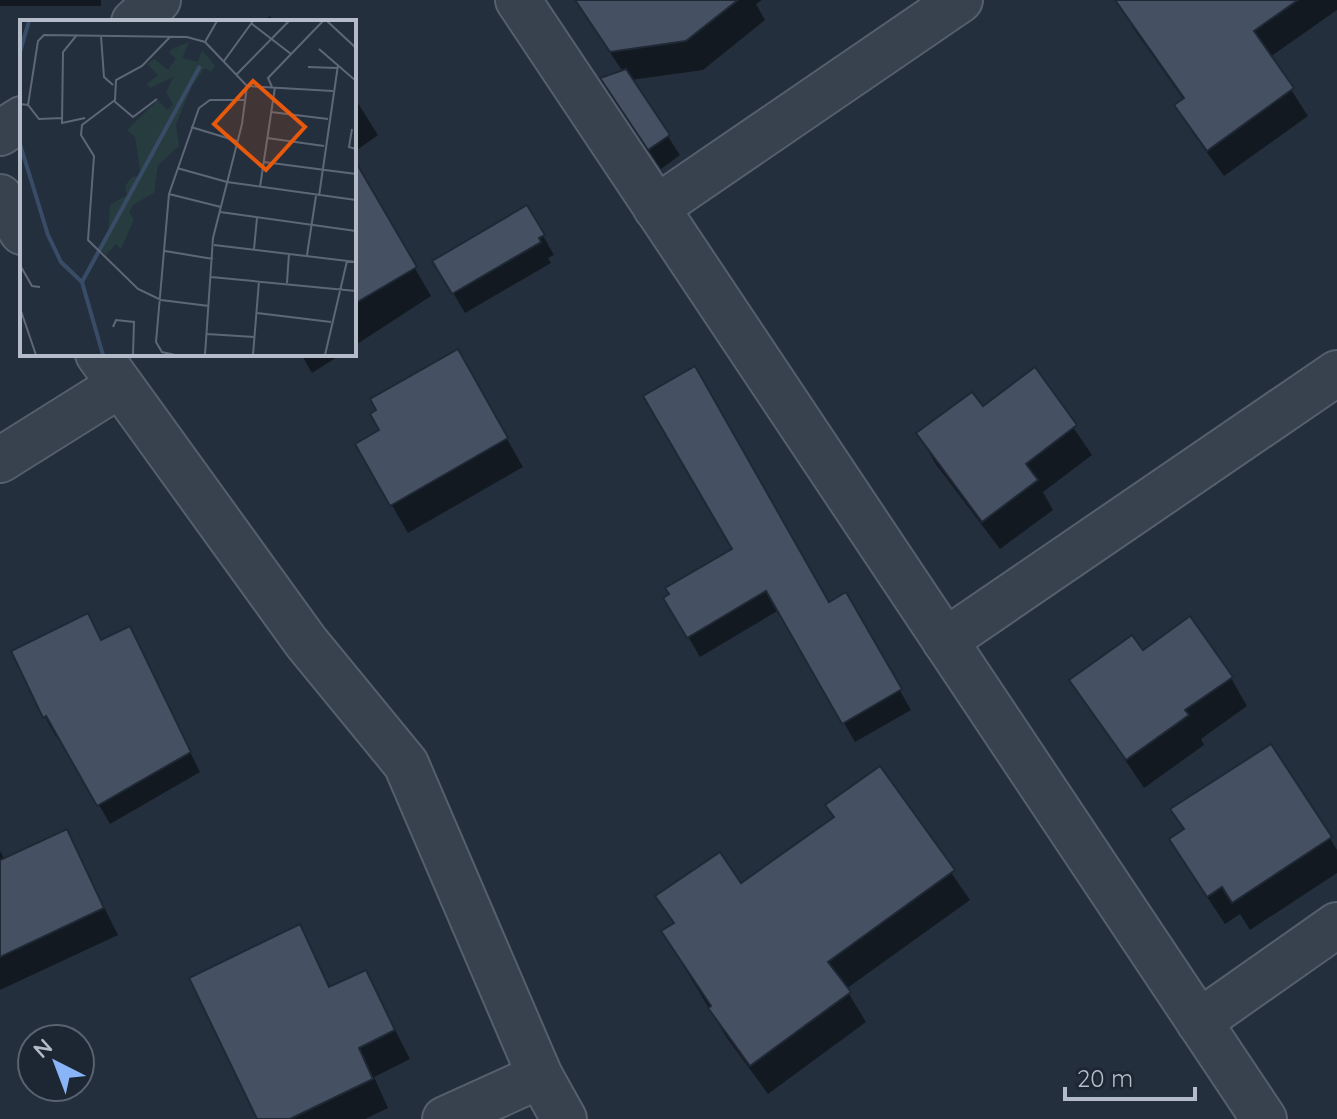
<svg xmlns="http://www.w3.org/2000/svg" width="1337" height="1119" viewBox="0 0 1337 1119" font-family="Quicksand,sans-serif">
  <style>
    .shadow { fill: #0007 }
    .building { fill: #455162; stroke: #1f2835; stroke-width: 2 }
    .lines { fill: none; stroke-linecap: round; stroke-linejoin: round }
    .minor-casing { stroke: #565f6c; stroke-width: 48 }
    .minor { stroke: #38414e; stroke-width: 44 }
    .inset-river { fill: none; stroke: #394c67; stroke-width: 4 }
    .inset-road { fill: none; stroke: #5e6776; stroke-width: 2 }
    .view { fill: #e8590c; fill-opacity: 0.15; stroke: #e8590c; stroke-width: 4 }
    .inset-edge { fill: none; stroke: #b4bcc9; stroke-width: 4 }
  </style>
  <rect width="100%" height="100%" fill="#242f3e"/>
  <g class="shadow">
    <rect x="0" y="0" width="101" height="6"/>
    <path d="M575,0H762L756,4L765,20L703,70L631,80L680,155L661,169L614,98L623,72Z"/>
    <path d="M1120,0H1337V10L1270,57L1308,116L1224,176L1192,132L1177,105L1184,100L1133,28Z"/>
    <path d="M270,16L275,22H262Z"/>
    <path d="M354,97L378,135L354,152Z"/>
    <path d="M372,194L431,296L354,346V204Z"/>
    <path d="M527,208L554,255L548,258L551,263L465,313L435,262Z"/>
    <path d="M457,351L523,467L408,533L357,445L381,431L379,411Z"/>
    <path d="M301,354H342L312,373Z"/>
    <path d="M1034,370L1092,455L1043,492L1053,510L1000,549L935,463L919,434L983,409Z"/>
    <path d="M734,549L828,605L845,595L911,710L855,742L779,610L700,657L666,599Z"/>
    <path d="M88,615L102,641L129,628L200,772L110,824L59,735L56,737L45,717L14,651Z"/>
    <path d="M1142,652L1231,678L1247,706L1201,739L1204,745L1144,788L1071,680Z"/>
    <path d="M879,769L970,900L846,989L866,1022L768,1094L727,1038L663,932L674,925L658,896L741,886L835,818Z"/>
    <path d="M66,831L118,935L0,990V851L5,860Z"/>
    <path d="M1330,838L1337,850V873L1250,930L1240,914L1225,924L1188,868Z"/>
    <path d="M299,927L331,988L365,972L410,1059L374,1077L388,1108L365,1119H259Z"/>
  </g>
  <g class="building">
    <path d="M575,0H738L686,41L610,52Z"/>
    <path d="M1115,0H1298L1254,31L1294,88L1207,151L1174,105L1184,98Z"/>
    <path d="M626,69L670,135L648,150L600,78Z"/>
    <path d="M354,159L417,267L354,304Z"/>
    <path d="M527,205L545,235L539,238L541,242L452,294L432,261Z"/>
    <path d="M458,349L508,438L390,506L355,444L379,430L370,414L376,410L370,399Z"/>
    <path d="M695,366L829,602L846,592L902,689L842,724L766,591L687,638L663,598L669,594L665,588L732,549L643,396Z"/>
    <path d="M1035,367L1077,425L1026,464L1038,480L982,522L916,433L972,392L983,406Z"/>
    <path d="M88,613L101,640L130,626L191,752L97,806L46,716L43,718L11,651Z"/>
    <path d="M1190,616L1233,677L1185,710L1189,715L1126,760L1069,680L1132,635L1143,650Z"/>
    <path d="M1271,744L1332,837L1232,903L1222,887L1207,897L1169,839L1184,829L1170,809Z"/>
    <path d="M880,766L955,870L828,962L851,992L750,1066L708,1008L711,1006L661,931L674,923L655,896L720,852L741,883L834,817L825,805Z"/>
    <path d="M67,829L104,908L0,957V860Z"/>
    <path d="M300,924L329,987L366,970L395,1030L359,1048L373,1079L290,1119H257L189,978Z"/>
  </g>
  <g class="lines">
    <defs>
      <g id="minor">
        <path d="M518,0L1264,1119"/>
        <path d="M134,22L158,0"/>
        <path d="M0,133L22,119"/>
        <path d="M0,197L22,232"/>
        <path d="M656,208L960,0"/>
        <path d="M98,354L306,642L406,764L540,1076L564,1119"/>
        <path d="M0,460L118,386"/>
        <path d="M945,641L1337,373"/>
        <path d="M1199,1022L1337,925"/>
        <path d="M445,1119L540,1076"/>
      </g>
    </defs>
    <use href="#minor" class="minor-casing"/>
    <use href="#minor" class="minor"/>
  </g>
  <g transform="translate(20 20)">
    <rect width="336" height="336" fill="#242f3e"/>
    <path d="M169,22L162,38L178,42L182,30L195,46L191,52L185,48L172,66L156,104L159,126L138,145L134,173L113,185L109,193L114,199L101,229L96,224L86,235L78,227L88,217L90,185L107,175L105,166L112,157L121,156L115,117L107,110L138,80L147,90L153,85L146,72L153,57L130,68L127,64L138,55L127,44L134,39L148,50L156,38L149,33L152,29Z" fill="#263c3f"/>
    <path class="inset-river" d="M0,32L9,1M0,124L28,215L41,242L62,262L83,335M62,262L180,46"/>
    <path class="inset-road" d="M307,1L336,28M232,4L271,34M56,16L43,32L42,103L65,98M81,16L84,57L93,65M150,17L122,46L96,60L95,80L62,105L61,115L74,136L68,220L118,269L141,280L189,286M185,22L197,1M299,29L336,61M204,41L233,1M288,47L317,48M216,55L269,1M252,67L248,58L303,1M94,81L113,97L137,79M0,84L8,85L19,99L43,98M8,85L18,21L24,15L167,17L185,22L227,66L313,71M251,92L308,99M171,107L217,121M332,109L329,127L336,129M247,118L304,126M244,142L336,154M157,148L207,162L336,180M240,167L255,67M149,174L201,187M299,176L318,45M200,192L336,211M194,225L336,242M234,229L237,198M145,231L193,239M287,235L296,176M0,245L12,266L20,267M191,257L336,271M267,263L269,233M0,288L16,335M237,293L311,302M93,307L96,300L114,302L113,335M187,314L234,317M155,335L142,332L136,322L149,174L179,88L190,80H224M185,335L193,218L222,104L227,66M233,335L239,261M305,335L327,241"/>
    <path class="view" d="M233,61L285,107L246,150L194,104Z"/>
    <rect width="336" height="336" class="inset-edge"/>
  </g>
  <g transform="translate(56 1063) rotate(318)"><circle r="38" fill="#1d2633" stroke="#59626f" stroke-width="2"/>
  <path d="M0-6L14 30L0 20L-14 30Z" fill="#8ab4f8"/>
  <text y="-12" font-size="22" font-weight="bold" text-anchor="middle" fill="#b4bcc9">N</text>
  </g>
  <path d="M1065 1087v12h130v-12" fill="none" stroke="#b4bcc9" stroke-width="4"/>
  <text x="1077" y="1087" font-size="24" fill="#b4bcc9" stroke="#1d2633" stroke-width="6" paint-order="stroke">20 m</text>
</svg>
